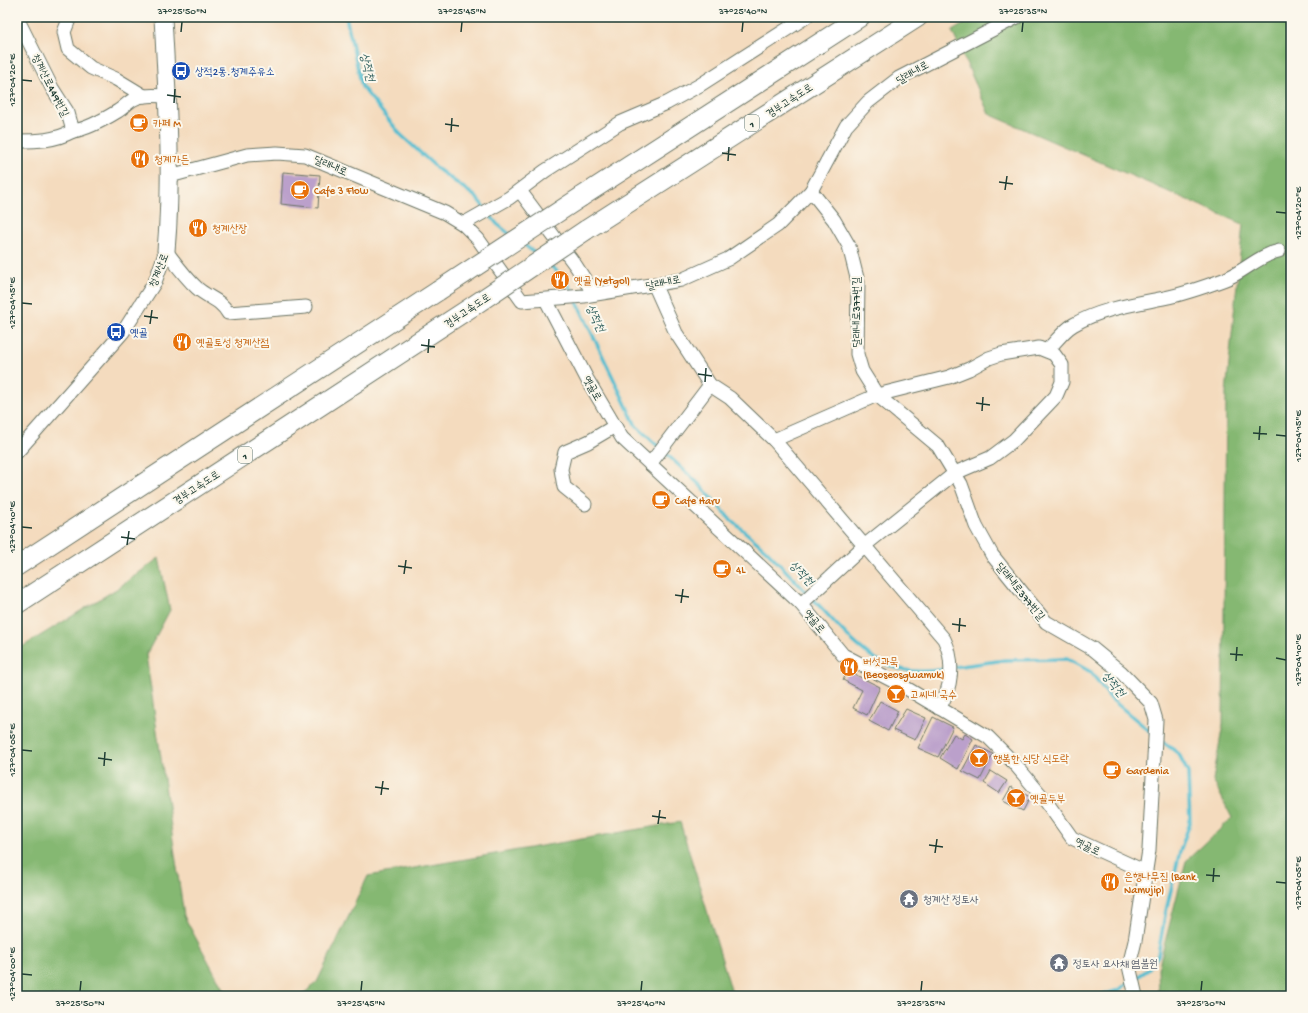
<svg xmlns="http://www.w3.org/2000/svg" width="1308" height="1013" viewBox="0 0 1308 1013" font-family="'Gochi Hand','Poor Story',sans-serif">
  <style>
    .forest { fill: #85b872; stroke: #527a53 }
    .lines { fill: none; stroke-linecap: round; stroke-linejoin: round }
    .stream { stroke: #53bdd0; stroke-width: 3.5 }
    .building { fill: #bba0cb }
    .minor-casing { stroke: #6a7464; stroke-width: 15 }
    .major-casing { stroke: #6a7464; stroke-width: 19 }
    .highway-casing { stroke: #6a7464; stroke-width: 21 }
    .minor { stroke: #fff; stroke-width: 13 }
    .major { stroke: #fff; stroke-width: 17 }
    .highway { stroke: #fff; stroke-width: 19 }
    .highway-bridge-casing { stroke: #6a7464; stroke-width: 21; stroke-linecap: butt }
    .highway-bridge { stroke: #fff; stroke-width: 19 }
    .ticks { fill: none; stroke: #1f3d34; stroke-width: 1.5 }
    .labels { text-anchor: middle; stroke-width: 4; stroke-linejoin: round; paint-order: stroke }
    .shield { fill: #fbf7ec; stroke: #61756b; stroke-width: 1 }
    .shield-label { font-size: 10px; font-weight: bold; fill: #1f3d34 }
    .transit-label { font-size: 11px; fill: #164399; stroke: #fbf7ec; text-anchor: start }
    .street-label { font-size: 11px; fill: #1f3d34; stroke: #fbf7ec }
    .food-label { font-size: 11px; fill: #c56008; stroke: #fbf7ec; text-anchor: start }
    .worship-label { font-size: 11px; fill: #5b616d; stroke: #fbf7ec; text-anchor: start }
    .water-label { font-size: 12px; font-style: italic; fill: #2c5d5b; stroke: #fbf7ec }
    .neatline { fill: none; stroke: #1f3d34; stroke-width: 1.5 }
    .ticks-label { font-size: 10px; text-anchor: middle; fill: #1f3d34 }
  </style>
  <rect width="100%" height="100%" fill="#fbf7ec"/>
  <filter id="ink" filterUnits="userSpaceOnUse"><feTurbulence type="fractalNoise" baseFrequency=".025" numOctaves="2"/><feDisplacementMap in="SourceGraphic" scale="8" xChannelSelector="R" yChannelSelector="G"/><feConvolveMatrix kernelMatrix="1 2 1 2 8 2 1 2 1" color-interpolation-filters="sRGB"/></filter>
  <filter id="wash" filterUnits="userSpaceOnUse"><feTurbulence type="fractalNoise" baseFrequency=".012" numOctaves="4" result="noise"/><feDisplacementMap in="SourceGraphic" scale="16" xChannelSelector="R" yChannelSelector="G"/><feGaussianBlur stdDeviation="0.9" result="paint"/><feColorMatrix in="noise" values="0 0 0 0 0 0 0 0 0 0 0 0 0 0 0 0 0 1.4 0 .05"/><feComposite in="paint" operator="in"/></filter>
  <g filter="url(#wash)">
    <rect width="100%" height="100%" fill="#f4dbbe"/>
    <g class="forest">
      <path d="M976,17H1291V996H1159L1158,969L1186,861L1232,818L1213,780L1223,724L1226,393L1243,224L989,114L952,31Z"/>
      <path d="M159,558L170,610L146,655L184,916L227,996H17V650L118,588Z"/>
      <path d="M680,822L733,996H301L317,982L368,876Z"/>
    </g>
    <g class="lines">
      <g class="stream">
        <path d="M346,17L362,87L400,134L439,170L476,197L497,224L512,236"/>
        <path d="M522,243L537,255"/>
        <path d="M547,263C558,271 568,282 574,294"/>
        <path d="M576,300L636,426L700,485L729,518L766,550L808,594"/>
        <path d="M812,598C854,642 880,684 948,668"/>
        <path d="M954,667L1005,660L1067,659L1091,672L1111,699L1152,733"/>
        <path d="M1136,978L1149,969L1158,955L1165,915L1180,851L1190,823L1188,773L1179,754L1158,738"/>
        <path d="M1099,996L1119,990L1130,981"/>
      </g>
    </g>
    <g id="blocks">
      <g class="building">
        <path d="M283,172L320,175L318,208L281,204Z"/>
        <path d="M848,671L880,687L867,715L853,708L862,690L843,680Z"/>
        <path d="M880,701L898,711L888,731L869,721Z"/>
        <path d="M906,709L926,718L915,740L893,730Z"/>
        <path d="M933,717L953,727L938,757L918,748Z"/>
        <path d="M954,734L962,739L965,734L973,739L958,769L940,758Z"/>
        <path d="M976,745L993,754L980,780L962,771Z"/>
        <path d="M991,771L1007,781L999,793L984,783Z"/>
        <path d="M1011,787L1030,797L1023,811L1003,801Z"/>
      </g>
    </g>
  </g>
  <g filter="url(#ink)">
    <use href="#blocks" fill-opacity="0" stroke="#6a7464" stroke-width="1"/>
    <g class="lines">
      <defs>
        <g id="minor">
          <path d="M70,17L64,32L68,49L91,68L116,79L144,96"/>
          <path d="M17,18L52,88L68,113L73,131C88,129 105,119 118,111C127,105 132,97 144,96C152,95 161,96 169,96"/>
          <path d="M17,141C38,141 54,141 73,131"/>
          <path d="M170,176L247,155L277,153L305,155L445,213L463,224L478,239L522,301L584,296L681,280L728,259L778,225L811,191L846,126L868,102L899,78L1017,17"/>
          <path d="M520,191L576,266L594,294"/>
          <path d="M811,191L834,220L849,246L858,282L857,354L862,371L877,395L938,446L961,484L976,526L992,555L1046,622L1093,649L1121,672L1151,703L1156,720L1149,850L1135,941L1129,966L1136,996"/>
          <path d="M463,224L509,198L545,171L620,123L667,103L700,85L806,17"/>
          <path d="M166,251C176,264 185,277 197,288C208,298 220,299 228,313L306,307"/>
          <path d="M654,284L676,333L710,385L730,398L774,440L944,639C955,661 952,688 939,708"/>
          <path d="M546,300L587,379L622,438L801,604L843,655L901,685L988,737L1014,763L1045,800L1072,838L1146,872"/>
          <path d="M1047,350C1056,342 1063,331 1073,325C1100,309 1135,304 1164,298C1184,294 1204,287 1223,280C1243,273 1259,255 1279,251"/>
          <path d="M774,440L877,395L949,377L969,369L989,358L1001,354L1039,348L1054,354L1062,365V382L1056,396L1014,440L990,458L955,473L864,546L801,604"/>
          <path d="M17,452L123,332L155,282L166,251"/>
          <path d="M650,464L710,385"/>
          <path d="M585,504L564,487L561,469L565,452L588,442L615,426"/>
        </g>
        <path id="major" d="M163,17C167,95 173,173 166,251"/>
        <g id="highway">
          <path d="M581,197L860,17"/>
          <path d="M586,230L918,17"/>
          <path d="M17,566L438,291"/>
          <path d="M17,604L473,306"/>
        </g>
      </defs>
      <use href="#minor" class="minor-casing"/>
      <use href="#major" class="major-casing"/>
      <use href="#highway" class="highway-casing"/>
      <use href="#minor" class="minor"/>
      <use href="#major" class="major"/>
      <use href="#highway" class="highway"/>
      <defs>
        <g id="highway-bridge">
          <path d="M438,291L581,197"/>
          <path d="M473,306L586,230"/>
        </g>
      </defs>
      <use href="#highway-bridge" class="highway-bridge-casing"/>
      <use href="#highway-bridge" class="highway-bridge"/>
    </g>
  </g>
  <path class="ticks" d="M181,32L182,22M461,32L462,22M742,32L743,22M1022,32L1023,22M22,80L32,81M167,95L181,97M174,103L175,89M445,124L459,126M451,132L452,118M722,153L736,155M728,161L729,147M999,182L1013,184M1005,190L1007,176M1276,212L1286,213M22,303L32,304M144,316L158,318M150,324L152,310M421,345L435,347M428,353L429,339M698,374L712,376M705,382L706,368M976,403L990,405M982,411L983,397M1253,433L1267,434M1276,435L1286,436M1259,440L1260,426M22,527L32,528M121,537L135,539M127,545L129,531M398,566L412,568M404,574L406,560M675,595L689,597M681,603L683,589M952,624L966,626M959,632L960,618M1230,654L1243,655M1276,658L1286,660M1236,661L1237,647M22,750L32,751M98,758L112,760M104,766L105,752M375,787L389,789M381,795L383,781M652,816L666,818M658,824L660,810M929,845L943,847M935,853L937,839M1206,875L1220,876M1213,882L1214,868M1276,882L1286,883M22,974L32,975M80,991L81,981M361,991L362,981M641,991L642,981M921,991L922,981M1201,991L1202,981"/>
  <defs>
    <symbol id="bus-disc" viewBox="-11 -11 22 22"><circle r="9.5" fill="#1a4fb4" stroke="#fbf7ec"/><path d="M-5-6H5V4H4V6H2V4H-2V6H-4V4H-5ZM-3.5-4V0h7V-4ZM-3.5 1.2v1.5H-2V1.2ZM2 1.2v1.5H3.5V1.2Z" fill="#fff"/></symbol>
    <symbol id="cafe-disc" viewBox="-11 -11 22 22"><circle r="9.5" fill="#e8710a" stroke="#fbf7ec"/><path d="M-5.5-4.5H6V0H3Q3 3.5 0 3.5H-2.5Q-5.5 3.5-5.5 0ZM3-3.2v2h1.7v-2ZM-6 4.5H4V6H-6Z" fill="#fff"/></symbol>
    <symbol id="restaurant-disc" viewBox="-11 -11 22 22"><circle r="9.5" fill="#e8710a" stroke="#fbf7ec"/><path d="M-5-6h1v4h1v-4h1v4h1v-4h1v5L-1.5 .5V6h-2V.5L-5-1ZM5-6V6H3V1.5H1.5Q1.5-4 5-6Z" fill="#fff"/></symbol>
    <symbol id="bar-disc" viewBox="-11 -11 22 22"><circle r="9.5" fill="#e8710a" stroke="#fbf7ec"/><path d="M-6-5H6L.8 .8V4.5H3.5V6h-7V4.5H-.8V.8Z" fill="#fff"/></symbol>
    <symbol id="temple-disc" viewBox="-11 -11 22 22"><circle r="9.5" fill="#6b7280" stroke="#fbf7ec"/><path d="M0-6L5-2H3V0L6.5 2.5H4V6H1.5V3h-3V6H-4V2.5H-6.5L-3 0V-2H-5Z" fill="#fff"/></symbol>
  </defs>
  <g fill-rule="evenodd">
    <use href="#bus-disc" x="170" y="60" width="22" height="22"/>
    <use href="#cafe-disc" x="128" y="112" width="22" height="22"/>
    <use href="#restaurant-disc" x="129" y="148" width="22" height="22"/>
    <use href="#cafe-disc" x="289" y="179" width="22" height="22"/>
    <use href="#restaurant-disc" x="187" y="217" width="22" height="22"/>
    <use href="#restaurant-disc" x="549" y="269" width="22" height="22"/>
    <use href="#bus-disc" x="105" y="321" width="22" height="22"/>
    <use href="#restaurant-disc" x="171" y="331" width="22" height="22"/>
    <use href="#cafe-disc" x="650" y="489" width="22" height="22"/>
    <use href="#cafe-disc" x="711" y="558" width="22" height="22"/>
    <use href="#restaurant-disc" x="838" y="656" width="22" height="22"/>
    <use href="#bar-disc" x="885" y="683" width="22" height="22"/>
    <use href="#bar-disc" x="968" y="747" width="22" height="22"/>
    <use href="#cafe-disc" x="1101" y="759" width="22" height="22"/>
    <use href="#bar-disc" x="1005" y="787" width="22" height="22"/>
    <use href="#restaurant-disc" x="1099" y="871" width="22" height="22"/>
    <use href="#temple-disc" x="898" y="888" width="22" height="22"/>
    <use href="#temple-disc" x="1048" y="952" width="22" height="22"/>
  </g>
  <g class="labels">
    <g class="shield">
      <rect x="745" y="115" width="14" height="16" rx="3"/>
      <rect x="238" y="447" width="14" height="16" rx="3"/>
    </g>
    <g class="shield-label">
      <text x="752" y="127">1</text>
      <text x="245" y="459">1</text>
    </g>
    <g class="transit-label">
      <text x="195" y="75">상적2통.청계주유소</text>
      <text x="130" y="336">옛골</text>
    </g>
    <g class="street-label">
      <text transform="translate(912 72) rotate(-30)" y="4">달래내로</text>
      <text transform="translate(51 85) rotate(63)" y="4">청계산로449번길</text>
      <text transform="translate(789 100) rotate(-33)" y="4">경부고속도로</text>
      <text transform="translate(331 165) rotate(23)" y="4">달래내로</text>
      <text transform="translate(158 270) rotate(-68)" y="4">청계산로</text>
      <text transform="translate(663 282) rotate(-12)" y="4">달래내로</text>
      <text transform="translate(467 310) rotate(-34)" y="4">경부고속도로</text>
      <text transform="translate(856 312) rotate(-90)" y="4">달래내로377번길</text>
      <text transform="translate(593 388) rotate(60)" y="4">옛골로</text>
      <text transform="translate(196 487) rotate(-33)" y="4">경부고속도로</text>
      <text transform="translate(1021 591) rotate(51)" y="4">달래내로377번길</text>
      <text transform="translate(815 621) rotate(51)" y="4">옛골로</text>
      <text transform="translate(1088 846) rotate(26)" y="4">옛골로</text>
    </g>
    <g class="food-label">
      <text x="153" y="127">카페 M</text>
      <text x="154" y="163">청계가든</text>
      <text x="314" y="194">Cafe 3 Flow</text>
      <text x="212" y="232">청계산장</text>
      <text x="574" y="284">옛골 (Yetgol)</text>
      <text x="196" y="346">옛골토성 청계산점</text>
      <text x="675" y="504">Cafe Haru</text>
      <text x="736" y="573">4L</text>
      <text x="863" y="665">버섯과묵<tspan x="863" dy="13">(Beoseosgwamuk)</tspan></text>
      <text x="910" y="698">고씨네 국수</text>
      <text x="993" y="762">행복한 식당 식도락</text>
      <text x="1126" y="774">Gardenia</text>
      <text x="1030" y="802">옛골두부</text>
      <text x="1124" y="880">은행나무집 (Bank<tspan x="1124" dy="13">Namujip)</tspan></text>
    </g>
    <g class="worship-label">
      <text x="923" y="903">청계산 정토사</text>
      <text x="1073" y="967">정토사 요사채 염불원</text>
    </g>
    <g class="water-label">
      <text transform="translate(368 67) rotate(76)" y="4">상적천</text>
      <text transform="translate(596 318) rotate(65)" y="4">상적천</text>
      <text transform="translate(802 573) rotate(46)" y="4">상적천</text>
      <text transform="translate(1114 684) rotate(50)" y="4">상적천</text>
    </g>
  </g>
  <rect width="1308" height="1013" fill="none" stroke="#fbf7ec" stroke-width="44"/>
  <rect x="22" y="22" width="1264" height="969" class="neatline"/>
  <g class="ticks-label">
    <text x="182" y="14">37°25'50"N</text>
    <text x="462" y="14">37°25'45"N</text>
    <text x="743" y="14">37°25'40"N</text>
    <text x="1023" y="14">37°25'35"N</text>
    <text transform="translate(11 80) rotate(-90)" y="4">127°04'20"E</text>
    <text transform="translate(1297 213) rotate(-90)" y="4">127°04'20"E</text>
    <text transform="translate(11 303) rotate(-90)" y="4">127°04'15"E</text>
    <text transform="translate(1297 436) rotate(-90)" y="4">127°04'15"E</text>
    <text transform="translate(11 527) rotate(-90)" y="4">127°04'10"E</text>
    <text transform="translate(1297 660) rotate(-90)" y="4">127°04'10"E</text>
    <text transform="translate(11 750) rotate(-90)" y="4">127°04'05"E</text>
    <text transform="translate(1297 883) rotate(-90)" y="4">127°04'05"E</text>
    <text transform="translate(11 974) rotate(-90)" y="4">127°04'00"E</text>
    <text x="80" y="1006">37°25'50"N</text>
    <text x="361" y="1006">37°25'45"N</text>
    <text x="641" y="1006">37°25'40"N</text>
    <text x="921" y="1006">37°25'35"N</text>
    <text x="1201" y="1006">37°25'30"N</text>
  </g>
</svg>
